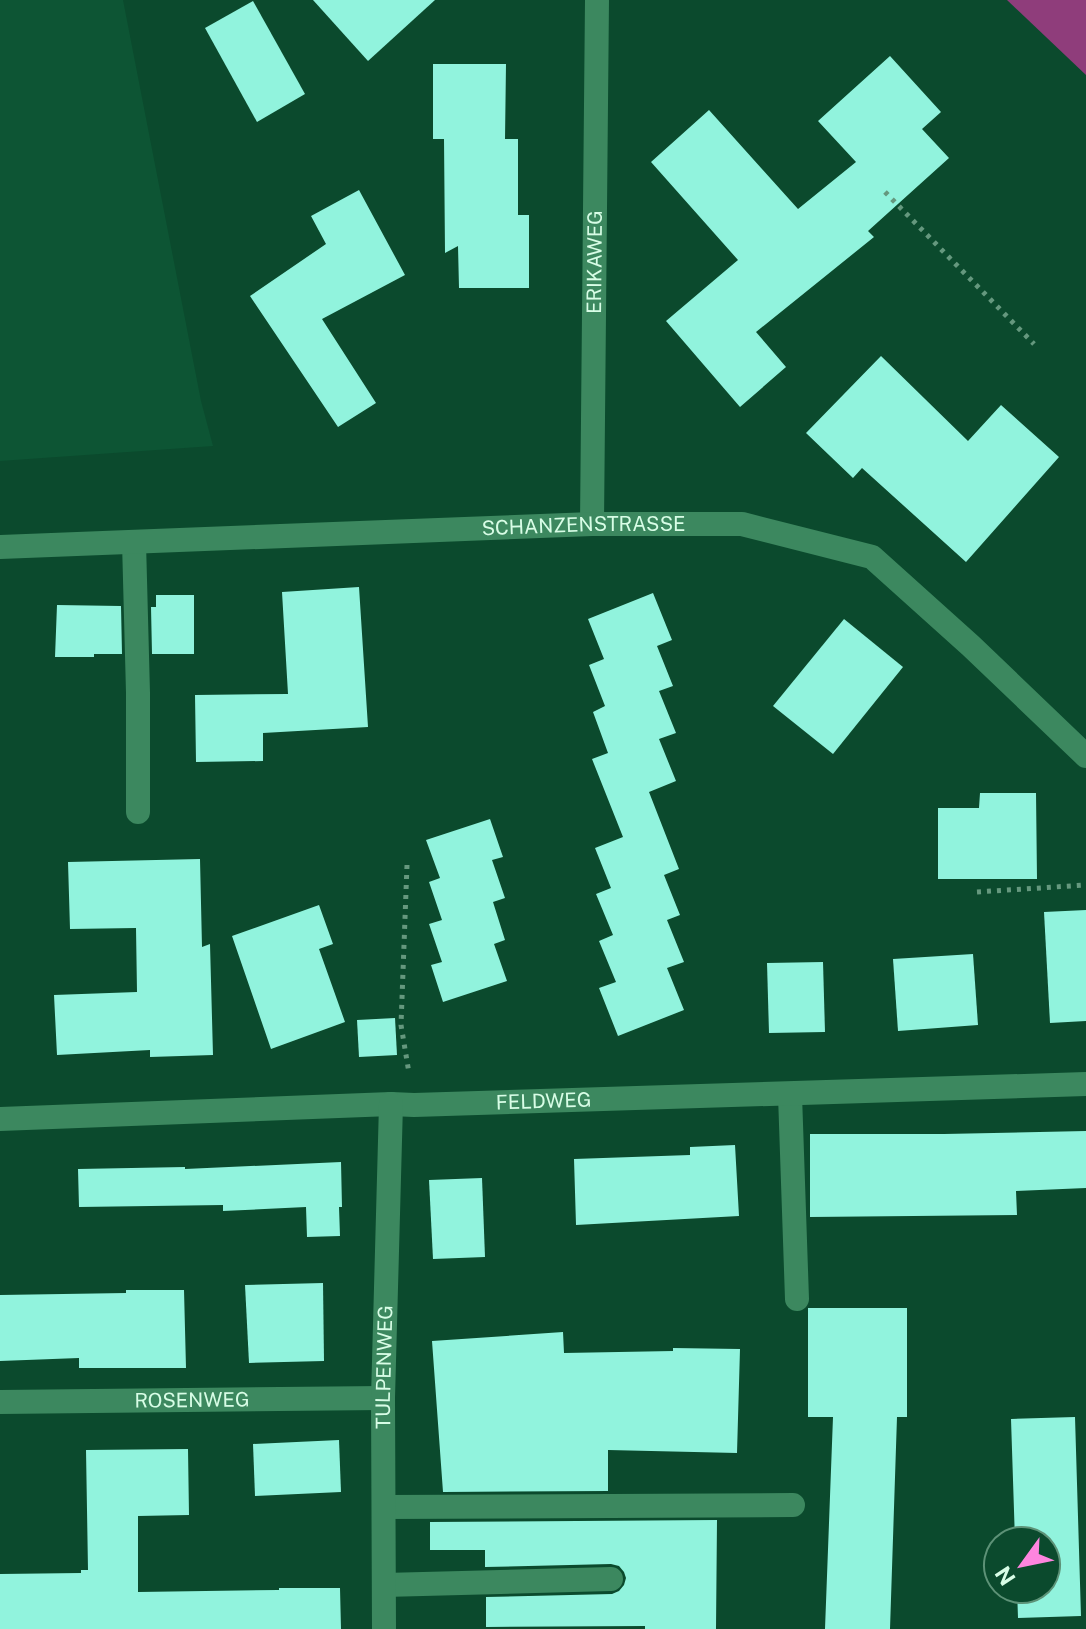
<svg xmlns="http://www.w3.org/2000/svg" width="1086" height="1629" viewBox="0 0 1086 1629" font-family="'Public Sans',sans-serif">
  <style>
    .built { fill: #0d5534 }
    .green { fill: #8f3d7b }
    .building { fill: #91f3dd }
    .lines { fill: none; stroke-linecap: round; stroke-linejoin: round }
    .path { stroke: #65987e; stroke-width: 5; stroke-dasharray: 4 6; stroke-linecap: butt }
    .minor { stroke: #3c885f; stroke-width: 24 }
    .labels { text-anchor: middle; stroke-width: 8; stroke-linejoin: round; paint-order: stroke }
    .street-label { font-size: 20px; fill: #d8fde6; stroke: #0b4a2d }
  </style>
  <rect width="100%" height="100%" fill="#0b4a2d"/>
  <path class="built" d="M0,0H123L201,401L213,446L0,461Z"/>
  <path class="green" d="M1007,0H1086V75Z"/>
  <g class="building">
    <path d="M313,0H435L368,61Z"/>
    <path d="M253,1L305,94L257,122L205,28Z"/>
    <path d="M890,56L941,112L922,129L949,158L868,231L874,237L756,332L786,367L740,407L666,321L738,260L651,162L709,110L798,209L856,162L818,121Z"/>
    <path d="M433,64H506L505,139H518V215H529V288H459L458,246L445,253L444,139H433Z"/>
    <path d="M359,190L405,275L322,319L376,403L338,427L250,296L326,244L311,216Z"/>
    <path d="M881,356L968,441L1001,405L1059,457L966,562L862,468L853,478L806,433Z"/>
    <path d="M359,587L368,727L263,733V761L196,762L195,695L288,694L282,592Z"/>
    <path d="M653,593L672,640L657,646L673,686L659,691L676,733L659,739L676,781L649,792L679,869L664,875L680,915L667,920L684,962L667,968L684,1010L618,1036L599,988L616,982L599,941L613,935L596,894L611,888L595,848L623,837L592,759L608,753L593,712L605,706L589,665L604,659L588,619Z"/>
    <path d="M156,595H194V654H152L151,607H156Z"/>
    <path d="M57,605L121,606L122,654H94V657H55Z"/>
    <path d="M844,619L903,667L833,754L773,706Z"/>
    <path d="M980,793H1036L1037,879H938V808H979Z"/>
    <path d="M490,819L503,857L492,860L505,898L493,902L505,940L494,944L507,981L443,1002L431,965L442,962L429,924L442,920L429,882L440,878L426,840Z"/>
    <path d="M200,859L202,947L210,944L213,1055L150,1057V1050L57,1055L54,995L137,992L136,928L70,929L68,862Z"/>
    <path d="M319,905L333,944L319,949L345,1022L271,1049L232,936Z"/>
    <path d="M1086,910V1021L1050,1023L1044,912Z"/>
    <path d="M973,954L978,1025L898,1031L893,959Z"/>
    <path d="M823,962L825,1032L769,1033L767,963Z"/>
    <path d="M395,1018L397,1055L359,1057L357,1020Z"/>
    <path d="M1086,1131V1188L1016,1191L1017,1215L810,1217V1134H944Z"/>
    <path d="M735,1145L739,1216L576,1225L574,1159L690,1155V1147Z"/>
    <path d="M341,1162L342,1207H339L340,1236L307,1237L306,1207L223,1211V1205L79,1207L78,1169L185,1167V1169Z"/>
    <path d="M482,1178L485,1257L433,1259L429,1180Z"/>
    <path d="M323,1283L324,1361L249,1363L245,1285Z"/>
    <path d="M126,1290H184L186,1368H79V1358L0,1361V1295L126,1293Z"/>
    <path d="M808,1308H907V1417H897L890,1629H825L833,1417H808Z"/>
    <path d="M563,1332L564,1353L673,1351V1348L740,1349L737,1453L608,1450V1491L443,1492L432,1341Z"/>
    <path d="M1075,1417L1081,1616L1018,1618L1017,1589H1046V1541H1015L1011,1419Z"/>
    <path d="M339,1440L341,1492L255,1496L253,1444Z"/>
    <path d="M188,1449L189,1515L138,1516V1592L279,1590V1588H340L341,1629H0V1574L81,1573V1570H88L86,1450Z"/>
    <path d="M717,1520L716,1629H645V1626L486,1627V1597L612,1594L619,1591L624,1585L626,1578L624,1572L619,1566L611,1564L485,1567V1550H430V1522Z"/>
  </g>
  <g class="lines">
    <g class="path">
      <path d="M885,192L1034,344"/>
      <path d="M407,865L401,1025L409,1073"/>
      <path d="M977,892L1086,885"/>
    </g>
    <g class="minor">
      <path id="s1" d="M592,524L597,0"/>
      <path d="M134,542L138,693V812"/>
      <path id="s2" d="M0,547L592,524H742L872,557L971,646L1086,756"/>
      <path d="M790,1095L797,1299"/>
      <path id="s3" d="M0,1119L391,1104L414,1105L1086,1084"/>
      <path id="s4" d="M0,1402L383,1398"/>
      <path d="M384,1507L793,1505"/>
      <path d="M384,1585L611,1579"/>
      <path id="s5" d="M384,1629L383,1398L391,1104"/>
    </g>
  </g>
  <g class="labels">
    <g class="street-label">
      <text dy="7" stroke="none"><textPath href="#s1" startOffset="262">ERIKAWEG</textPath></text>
      <text dy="7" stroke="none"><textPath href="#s2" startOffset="584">SCHANZENSTRASSE</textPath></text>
      <text dy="7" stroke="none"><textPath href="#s3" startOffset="544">FELDWEG</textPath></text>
      <text dy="7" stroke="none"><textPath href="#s5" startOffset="262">TULPENWEG</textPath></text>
      <text dy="7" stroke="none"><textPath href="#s4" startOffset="192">ROSENWEG</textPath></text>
    </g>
  </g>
  <g transform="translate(1022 1565) rotate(237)"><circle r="38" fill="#0b4a2d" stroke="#5d9277" stroke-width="2"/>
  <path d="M0-6L14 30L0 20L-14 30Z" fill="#fe85df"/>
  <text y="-12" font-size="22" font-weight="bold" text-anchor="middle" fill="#d8fde6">N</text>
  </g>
</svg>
